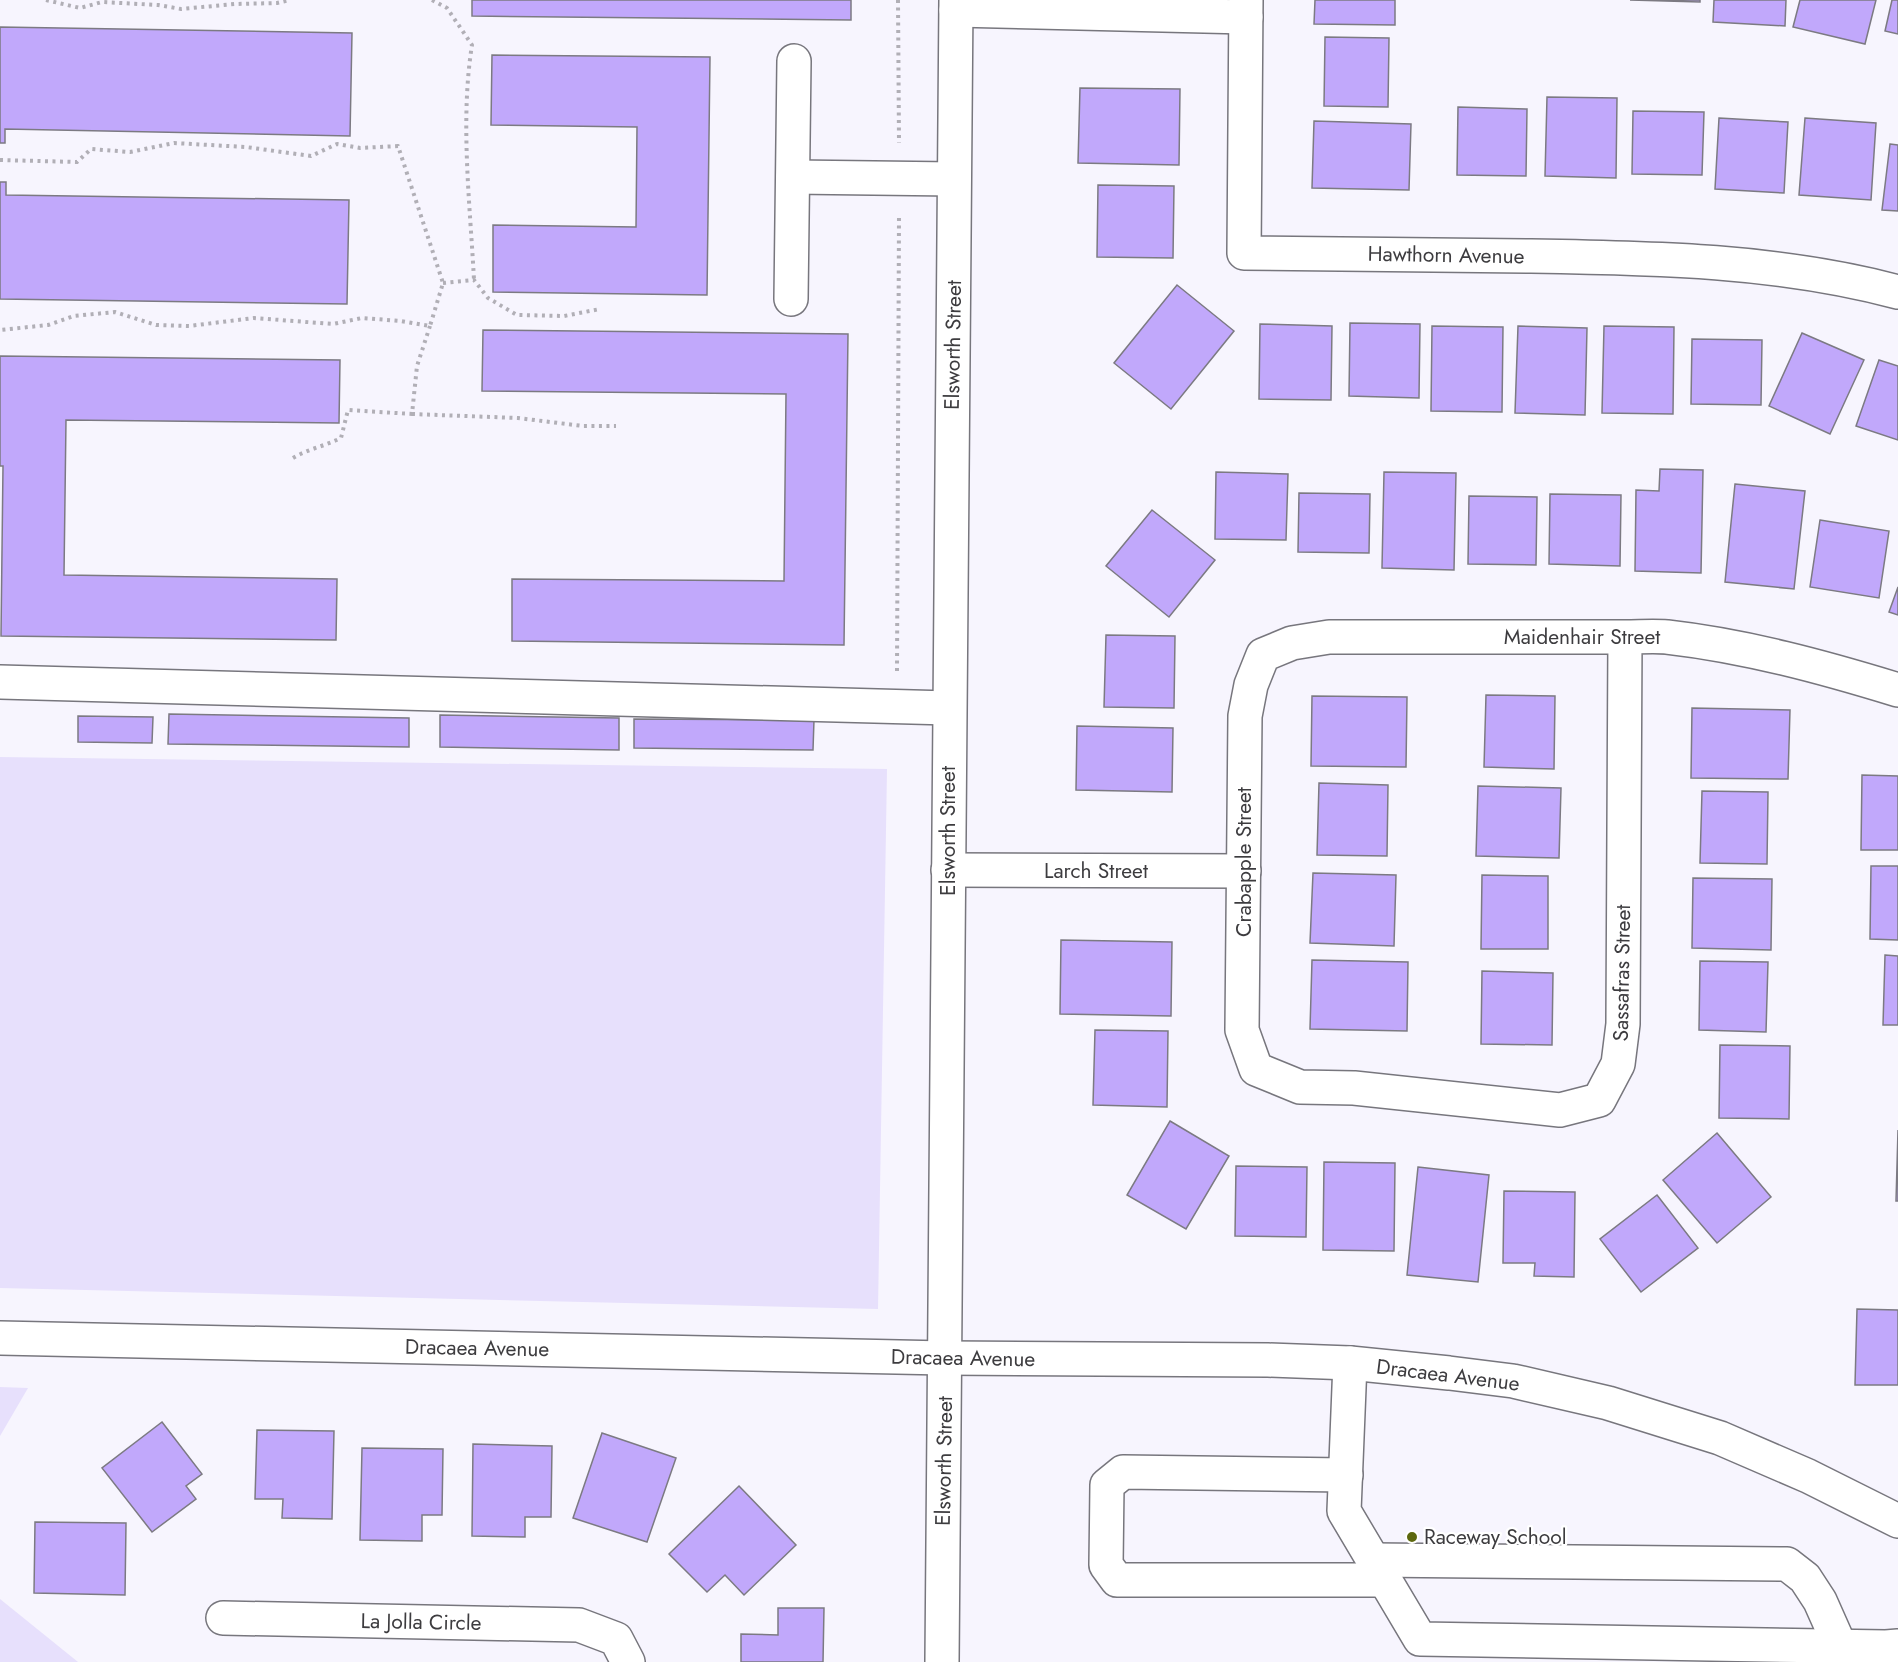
<svg xmlns="http://www.w3.org/2000/svg" width="1898" height="1662" viewBox="0 0 1898 1662" font-family="Jost,sans-serif">
  <style>
    .green { fill: #e7e0fc }
    .building { fill: #c1a8fb; stroke: #7c7a82; stroke-width: 1.5 }
    .lines { fill: none; stroke-linecap: round; stroke-linejoin: round }
    .minor-casing { stroke: #77767d; stroke-width: 36 }
    .path { stroke: #b1afb6; stroke-width: 4; stroke-dasharray: 3 4.5; stroke-linecap: butt }
    .minor { stroke: #fff; stroke-width: 33 }
    .poi-dot { fill: #5d680e; stroke: #fff; stroke-width: 2 }
    .labels { text-anchor: middle; stroke-width: 4.5; stroke-linejoin: round; paint-order: stroke }
    .street-label { font-size: 21px; fill: #3d3c3f; stroke: #fff }
    .poi-label { font-size: 21px; fill: #3d3c3f; stroke: #fff; text-anchor: start }
  </style>
  <rect width="100%" height="100%" fill="#f7f5fe"/>
  <g class="green">
    <path d="M0,757L887,769L878,1309L0,1288Z"/>
    <path d="M0,1387L28,1388L0,1436Z"/>
    <path d="M0,1599L78,1662H0Z"/>
  </g>
  <g class="building">
    <path d="M472,0H851V20L472,16Z"/>
    <path d="M1315,0H1395V25L1314,24Z"/>
    <path d="M1630,0H1700V2Z"/>
    <path d="M1714,0H1786L1785,26L1713,22Z"/>
    <path d="M1800,0H1876L1865,44L1793,27Z"/>
    <path d="M1892,0H1898V34L1885,31Z"/>
    <path d="M0,27L352,33L350,136L5,129V143H0Z"/>
    <path d="M1325,37L1389,38L1388,107L1324,106Z"/>
    <path d="M492,55L710,57L707,295L493,292V225L636,227L637,127L491,125Z"/>
    <path d="M1080,88L1180,89L1179,165L1078,163Z"/>
    <path d="M1547,97L1617,98L1616,178L1545,176Z"/>
    <path d="M1458,107L1527,109L1526,176L1457,175Z"/>
    <path d="M1633,111L1704,112L1702,175L1632,174Z"/>
    <path d="M1719,118L1788,122L1784,193L1715,189Z"/>
    <path d="M1805,118L1876,123L1871,200L1799,195Z"/>
    <path d="M1314,121L1411,124L1409,190L1312,188Z"/>
    <path d="M1890,144L1898,145V211L1882,210Z"/>
    <path d="M0,182H6V195L349,200L347,304L0,299Z"/>
    <path d="M1098,185L1174,186L1173,258L1097,257Z"/>
    <path d="M1177,285L1234,331L1171,409L1114,363Z"/>
    <path d="M1350,323L1420,324L1419,398L1349,396Z"/>
    <path d="M1260,324L1332,326L1331,400L1259,399Z"/>
    <path d="M1432,326L1503,327L1502,412L1431,411Z"/>
    <path d="M1518,326L1587,328L1585,415L1515,413Z"/>
    <path d="M1604,326L1674,327L1673,414L1602,413Z"/>
    <path d="M483,330L848,334L844,645L512,641V579L784,581L786,394L482,391Z"/>
    <path d="M1802,333L1864,360L1830,434L1769,406Z"/>
    <path d="M1692,339L1762,340L1761,405L1691,404Z"/>
    <path d="M0,356L340,360L339,423L66,420L64,575L337,579L336,640L1,636L3,466H0Z"/>
    <path d="M1879,360L1898,366V440L1856,426Z"/>
    <path d="M1660,469L1703,470L1701,573L1635,571L1636,490L1659,491Z"/>
    <path d="M1216,472L1288,474L1286,540L1215,539Z"/>
    <path d="M1384,472L1456,473L1454,570L1382,568Z"/>
    <path d="M1735,484L1805,491L1794,589L1725,582Z"/>
    <path d="M1299,493L1370,494L1369,553L1298,552Z"/>
    <path d="M1550,494L1621,495L1620,566L1549,564Z"/>
    <path d="M1469,496L1537,497L1536,565L1468,564Z"/>
    <path d="M1152,510L1215,560L1169,617L1106,566Z"/>
    <path d="M1820,520L1889,531L1879,598L1810,587Z"/>
    <path d="M1898,587V615L1889,612Z"/>
    <path d="M1106,635L1175,636L1174,708L1104,707Z"/>
    <path d="M1486,695L1555,696L1554,769L1484,767Z"/>
    <path d="M1312,696L1407,697L1406,767L1311,766Z"/>
    <path d="M1692,708L1790,710L1788,779L1691,778Z"/>
    <path d="M169,714L409,718V747L168,744Z"/>
    <path d="M440,715L619,718V750L440,747Z"/>
    <path d="M78,716L153,717L152,743L78,742Z"/>
    <path d="M634,719L814,720L813,750L634,748Z"/>
    <path d="M1077,726L1173,728L1172,792L1076,790Z"/>
    <path d="M1862,775L1898,776V850H1861Z"/>
    <path d="M1319,783L1388,785L1387,856L1317,855Z"/>
    <path d="M1478,786L1561,788L1559,858L1476,856Z"/>
    <path d="M1702,791L1768,792L1767,864L1700,863Z"/>
    <path d="M1871,866H1898V940L1870,939Z"/>
    <path d="M1313,873L1396,875L1394,946L1310,943Z"/>
    <path d="M1482,875L1548,876V949H1481Z"/>
    <path d="M1693,878L1772,879L1771,950L1692,948Z"/>
    <path d="M1061,940L1172,942L1171,1016L1060,1014Z"/>
    <path d="M1885,955L1898,956V1025H1883Z"/>
    <path d="M1312,960L1408,962L1407,1031L1310,1029Z"/>
    <path d="M1700,961L1768,962L1766,1032L1699,1030Z"/>
    <path d="M1482,971L1553,973L1552,1045L1481,1044Z"/>
    <path d="M1095,1030L1168,1031L1167,1107L1093,1105Z"/>
    <path d="M1720,1045L1790,1046L1789,1119L1719,1118Z"/>
    <path d="M1170,1121L1229,1156L1186,1229L1127,1195Z"/>
    <path d="M1898,1130V1201H1896Z"/>
    <path d="M1717,1133L1771,1197L1717,1243L1663,1180Z"/>
    <path d="M1324,1162L1395,1163L1394,1251L1323,1250Z"/>
    <path d="M1236,1166L1307,1167L1306,1237L1235,1236Z"/>
    <path d="M1418,1167L1489,1175L1478,1282L1407,1275Z"/>
    <path d="M1504,1191L1575,1192L1574,1277L1534,1276L1535,1263H1503Z"/>
    <path d="M1657,1195L1698,1248L1641,1292L1600,1239Z"/>
    <path d="M1857,1309L1898,1310V1385H1855Z"/>
    <path d="M162,1422L202,1474L186,1486L196,1499L152,1532L102,1468Z"/>
    <path d="M257,1430L334,1431L332,1519L282,1518L283,1499H255Z"/>
    <path d="M602,1433L676,1458L647,1542L573,1518Z"/>
    <path d="M473,1444L552,1446L551,1517H525V1537L472,1536Z"/>
    <path d="M362,1448L443,1449L442,1515H422V1541L360,1540Z"/>
    <path d="M739,1486L796,1545L744,1595L725,1575L707,1592L669,1554Z"/>
    <path d="M35,1522L126,1523L125,1595L34,1593Z"/>
    <path d="M778,1608H824L823,1662H741V1634L778,1635Z"/>
  </g>
  <g class="lines">
    <defs>
      <g id="minor">
        <path d="M1246,0L1244,253C1340,254 1435,255 1531,256C1655,258 1778,260 1898,292"/>
        <path d="M956,10L1246,17"/>
        <path d="M793,177L954,179"/>
        <path d="M791,299L794,61"/>
        <path d="M1625,637L1623,1024L1618,1064L1599,1100L1560,1110L1354,1088L1300,1087L1256,1069L1242,1030L1245,716L1251,685L1263,655L1292,643L1329,637H1625C1639,637 1654,636 1667,637C1746,646 1823,667 1898,690"/>
        <path d="M0,682L949,708"/>
        <path d="M948,870L1244,871"/>
        <path d="M0,1338L945,1358L1268,1360L1350,1363L1449,1373L1513,1381L1608,1403L1720,1438L1808,1476L1898,1521"/>
        <path d="M1350,1363L1344,1511L1420,1639L1886,1647L1898,1646"/>
        <path d="M1346,1475L1123,1472L1107,1485L1106,1565L1117,1580H1385"/>
        <path d="M1373,1560L1787,1564L1805,1578L1820,1601L1840,1646"/>
        <path d="M223,1618L579,1625L616,1639L628,1662"/>
        <path d="M942,1662L956,0"/>
      </g>
    </defs>
    <use href="#minor" class="minor-casing"/>
    <g class="path">
      <path d="M46,0L80,8L102,2L158,5L181,9L235,4L277,3L290,0"/>
      <path d="M432,0L447,8L472,45C460,120 470,203 474,280"/>
      <path d="M898,0L899,143"/>
      <path d="M0,160L77,162L91,149L130,152L174,143L246,147L311,156L337,144L360,148L398,146L443,283L430,326L401,321L362,318L333,324L254,318L189,326L156,325L115,312L74,316L48,325L0,330"/>
      <path d="M443,283L474,280L488,298L517,315L564,316L600,309"/>
      <path d="M412,414L518,418L583,426H616"/>
      <path d="M293,458C308,449 325,446 341,438L348,410L412,414L417,366L430,326"/>
      <path d="M897,671L899,214"/>
    </g>
    <use href="#minor" class="minor"/>
  </g>
  <circle class="poi-dot" cx="1412" cy="1537" r="6"/>
  <g class="labels">
    <g class="street-label">
      <text transform="translate(1446 255) rotate(1)" y="7">Hawthorn Avenue</text>
      <text transform="translate(953 345) rotate(-89)" y="7">Elsworth Street</text>
      <text x="1582" y="644">Maidenhair Street</text>
      <text transform="translate(948 831) rotate(-90)" y="7">Elsworth Street</text>
      <text transform="translate(1244 862) rotate(-90)" y="7">Crabapple Street</text>
      <text x="1096" y="878">Larch Street</text>
      <text transform="translate(1622 973) rotate(-89)" y="7">Sassafras Street</text>
      <text transform="translate(477 1348) rotate(1)" y="7">Dracaea Avenue</text>
      <text transform="translate(963 1358) rotate(1)" y="7">Dracaea Avenue</text>
      <text transform="translate(1448 1375) rotate(7)" y="7">Dracaea Avenue</text>
      <text transform="translate(944 1461) rotate(-89)" y="7">Elsworth Street</text>
      <text transform="translate(421 1622) rotate(1)" y="7">La Jolla Circle</text>
    </g>
    <g class="poi-label">
      <text x="1424" y="1544">Raceway School</text>
    </g>
  </g>
</svg>
